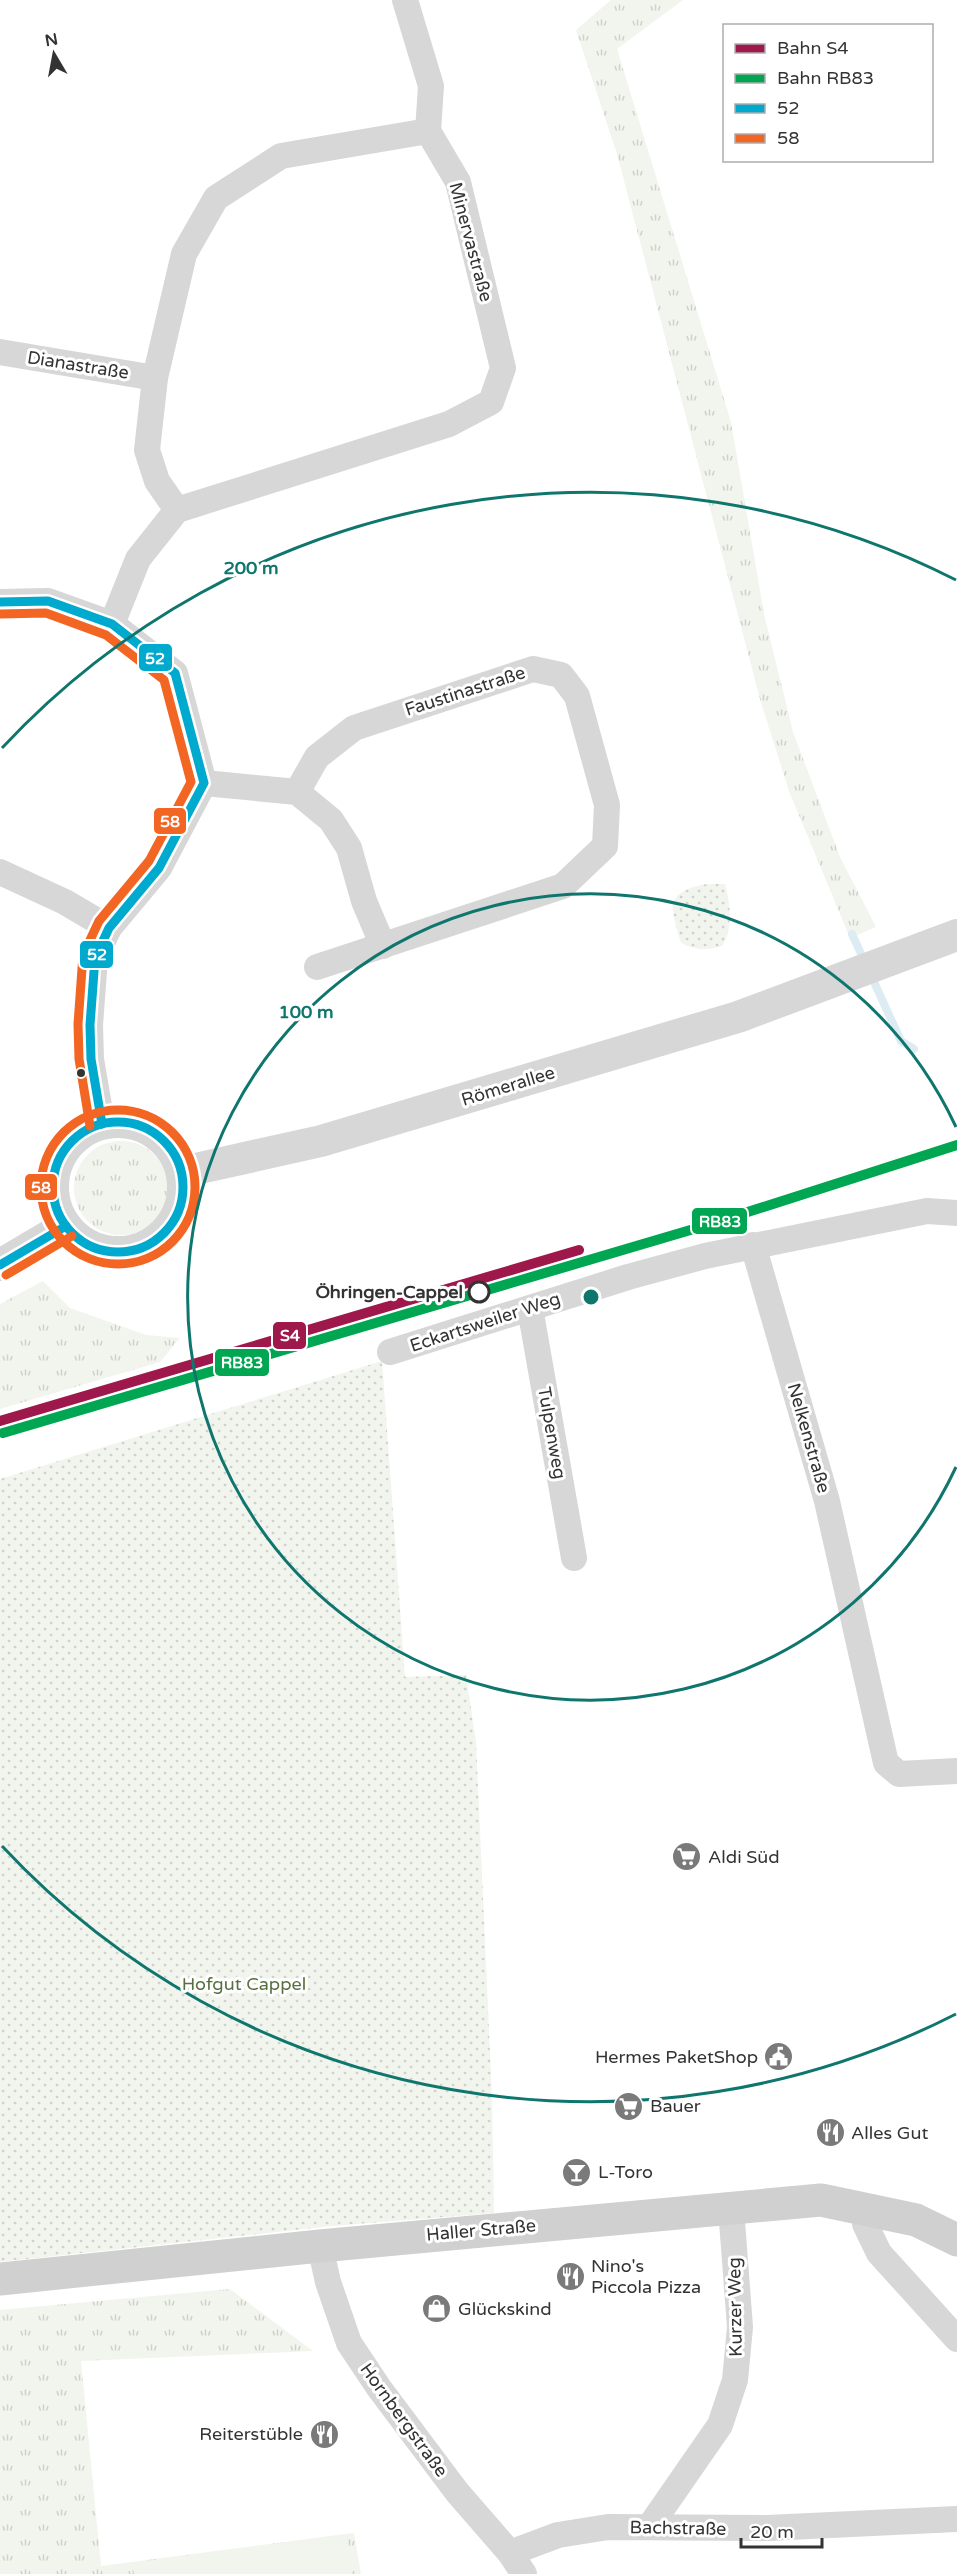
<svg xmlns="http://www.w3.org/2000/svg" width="957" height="2574" viewBox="0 0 957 2574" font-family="'Varela Round',sans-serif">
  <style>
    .grass { fill: url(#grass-tufts) }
    .park { fill: url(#park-dots) }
    .pitch { fill: #f1f5ed }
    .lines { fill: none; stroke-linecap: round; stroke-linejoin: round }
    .stream { stroke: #ddebf3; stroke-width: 8 }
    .minor { stroke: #d7d7d7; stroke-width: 26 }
    .tertiary { stroke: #d7d7d7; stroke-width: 32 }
    .secondary { stroke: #d0d0d0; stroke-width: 33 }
    .bus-1-casing { stroke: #fff; stroke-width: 14 }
    .bus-2-casing { stroke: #fff; stroke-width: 14 }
    .bus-1 { stroke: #00a9ce; stroke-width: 9 }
    .bus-2 { stroke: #f26522; stroke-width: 9 }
    .rail-1-casing { stroke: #fff; stroke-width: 15 }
    .rail-2-casing { stroke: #fff; stroke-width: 15 }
    .rail-1 { stroke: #9f184c; stroke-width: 10 }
    .rail-2 { stroke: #00a651; stroke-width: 10 }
    .ring { fill: none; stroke: #0f766e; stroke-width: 3 }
    .bus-dot { fill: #333; stroke: #fff; stroke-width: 2 }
    .stop-dot { fill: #fff; stroke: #333; stroke-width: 3 }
    .labels { text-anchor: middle; stroke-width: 6; stroke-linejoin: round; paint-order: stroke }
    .street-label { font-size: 18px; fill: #333; stroke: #fff }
    .stop-label { font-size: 18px; font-weight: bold; fill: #333; stroke: #fff; text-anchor: end }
    .poi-label { font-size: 18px; fill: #333; stroke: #fff; text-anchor: start }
    .park-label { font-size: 18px; fill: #56703f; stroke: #fff }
    .centre { fill: #0f766e; stroke: #fff; stroke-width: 3 }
    .ring-label { font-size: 18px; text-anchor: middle; font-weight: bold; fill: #0f766e; stroke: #fff; stroke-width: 6; stroke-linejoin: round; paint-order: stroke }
    .line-badge { stroke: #fff; stroke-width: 2 }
    .badge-label { font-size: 16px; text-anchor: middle; font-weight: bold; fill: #fff }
  </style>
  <defs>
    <pattern id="grass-tufts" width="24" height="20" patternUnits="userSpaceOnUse" patternTransform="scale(1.5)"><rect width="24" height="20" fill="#f1f5ed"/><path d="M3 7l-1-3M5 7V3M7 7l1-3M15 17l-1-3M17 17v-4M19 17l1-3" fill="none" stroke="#cfd2cc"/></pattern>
    <pattern id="park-dots" width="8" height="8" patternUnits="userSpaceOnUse" patternTransform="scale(1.5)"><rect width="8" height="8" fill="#f1f5ed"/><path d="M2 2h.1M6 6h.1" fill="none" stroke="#cfd2cc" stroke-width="1.8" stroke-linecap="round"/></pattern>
  </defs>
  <rect width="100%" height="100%" fill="#fff"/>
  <g class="grass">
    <path d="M611,0H683L617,49L731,422L764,614L793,732L840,857L876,927L850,938L789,791L760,699L617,154L576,30Z"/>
    <circle cx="121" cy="1188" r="47"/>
    <path d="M43,1281L70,1308L146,1335L180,1338L160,1362L0,1409V1304Z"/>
    <path d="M230,2289L313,2351L81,2361L101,2566L354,2533L361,2574H0V2310Z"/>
  </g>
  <g class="park">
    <path d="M707,884H725C730,904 734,928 722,946C706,951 696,950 681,943C671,907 663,892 707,884Z"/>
    <path d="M382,1361L405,1677L466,1675L476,1742L492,2097L494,2213L332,2226L0,2262V1479Z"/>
  </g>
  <path class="pitch" d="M346,2534L352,2574H134L132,2563Z"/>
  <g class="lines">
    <path class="stream" d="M852,934L901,1041L914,1049"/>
    <g class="minor">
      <path d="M405,0L431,86L428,131"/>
      <path d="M0,352L155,378"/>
      <path d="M177,510L157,481L147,450L155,378L184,254L216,198L281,156L428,131"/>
      <path d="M0,602L48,601L112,624L175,673L204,783L159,868L109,928L95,958L90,1025L91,1059L102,1124"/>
      <path d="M112,624L138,559L177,510L449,424L491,402L503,368L458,182L428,131"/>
      <path d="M204,783L297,792L331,820L349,848L364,901L383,946"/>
      <path d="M297,792L317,757L354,728L533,669L561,675L577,696L607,805L605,846L563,886L317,967"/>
      <path d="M0,872L65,902L109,928"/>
      <path d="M753,1245L827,1501L886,1763L899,1774L957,1771"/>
      <path d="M530,1308L574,1558"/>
      <path d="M390,1352L628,1277L705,1256L927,1211L957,1213"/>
      <path d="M867,2209L865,2224L879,2253L957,2339"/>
      <path d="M320,2246L328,2282L349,2343L379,2388L457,2492L510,2553L524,2574"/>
      <path d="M650,2526L720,2425L735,2380L740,2327L731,2208"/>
      <path d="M510,2553L558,2535L608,2527L768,2528L957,2519"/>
    </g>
    <g class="tertiary">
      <circle cx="118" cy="1187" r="65"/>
      <path d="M182,1172L321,1141L738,1017L957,935"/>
      <path d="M0,1265L66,1226"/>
    </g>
    <path class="secondary" d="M0,2279L320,2246L821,2200L916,2220L957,2240"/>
    <defs>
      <g id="bus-1">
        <path d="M0,602L48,601L112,624L175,673L204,783L159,868L109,928L95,958L90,1025L91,1059L102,1124"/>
        <circle cx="118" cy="1187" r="65"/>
        <path d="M0,1265L66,1226"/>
      </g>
      <g id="bus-2">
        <path d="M0,614L46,613L106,635L164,680L191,782L149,861L99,921L83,955L78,1024L79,1059L90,1126"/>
        <circle cx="118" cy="1187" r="77"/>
        <path d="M6,1275L72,1236"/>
      </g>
    </defs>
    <use href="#bus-1" class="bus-1-casing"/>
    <use href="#bus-2" class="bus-2-casing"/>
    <use href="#bus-1" class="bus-1"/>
    <use href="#bus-2" class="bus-2"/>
    <defs>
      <path id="rail-1" d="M0,1421L579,1250"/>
      <path id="rail-2" d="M3,1433L704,1226L957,1145"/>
    </defs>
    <use href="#rail-1" class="rail-1-casing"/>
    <use href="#rail-2" class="rail-2-casing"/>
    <use href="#rail-1" class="rail-1"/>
    <use href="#rail-2" class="rail-2"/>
  </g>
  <g class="ring">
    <path d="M956 1467A403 403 0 1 1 956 1127"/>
    <path d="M956 2014A805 805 0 0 1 2 1846M2 748A805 805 0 0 1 956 580"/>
  </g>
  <defs>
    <symbol id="supermarket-disc" viewBox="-11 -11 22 22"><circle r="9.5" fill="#7a7a7a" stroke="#fff"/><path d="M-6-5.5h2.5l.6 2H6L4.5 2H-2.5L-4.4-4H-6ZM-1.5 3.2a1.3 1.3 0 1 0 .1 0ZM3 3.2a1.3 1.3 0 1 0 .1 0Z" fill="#fff"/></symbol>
    <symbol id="civic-disc" viewBox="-11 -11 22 22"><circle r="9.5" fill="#7a7a7a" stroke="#fff"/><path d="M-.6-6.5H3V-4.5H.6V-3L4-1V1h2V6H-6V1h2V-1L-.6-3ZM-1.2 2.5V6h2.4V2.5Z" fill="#fff"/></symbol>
    <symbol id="restaurant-disc" viewBox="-11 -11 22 22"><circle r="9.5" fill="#7a7a7a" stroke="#fff"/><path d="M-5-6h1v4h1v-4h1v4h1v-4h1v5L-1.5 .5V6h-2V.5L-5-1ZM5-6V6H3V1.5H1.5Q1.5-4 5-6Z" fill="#fff"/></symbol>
    <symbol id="bar-disc" viewBox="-11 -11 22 22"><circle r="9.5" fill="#7a7a7a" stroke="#fff"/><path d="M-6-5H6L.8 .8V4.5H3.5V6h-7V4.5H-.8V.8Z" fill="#fff"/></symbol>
    <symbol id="shop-disc" viewBox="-11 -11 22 22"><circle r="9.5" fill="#7a7a7a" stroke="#fff"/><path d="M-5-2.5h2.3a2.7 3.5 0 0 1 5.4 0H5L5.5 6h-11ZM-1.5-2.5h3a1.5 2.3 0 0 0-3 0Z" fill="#fff"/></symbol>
  </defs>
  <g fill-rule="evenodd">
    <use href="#supermarket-disc" x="670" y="1840" width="33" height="33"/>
    <use href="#civic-disc" x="762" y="2040" width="33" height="33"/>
    <use href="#supermarket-disc" x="612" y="2090" width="33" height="33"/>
    <use href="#restaurant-disc" x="814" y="2116" width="33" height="33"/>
    <use href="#bar-disc" x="560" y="2156" width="33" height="33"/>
    <use href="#restaurant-disc" x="554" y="2260" width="33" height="33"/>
    <use href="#shop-disc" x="420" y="2292" width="33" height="33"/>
    <use href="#restaurant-disc" x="308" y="2418" width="33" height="33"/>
  </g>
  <circle class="bus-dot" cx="81" cy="1073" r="5"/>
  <circle class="stop-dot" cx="479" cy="1292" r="10"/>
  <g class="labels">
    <g class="street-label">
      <text transform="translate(471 242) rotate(75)" y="6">Minervastraße</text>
      <text transform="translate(78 365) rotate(9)" y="6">Dianastraße</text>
      <text transform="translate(465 691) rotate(-18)" y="6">Faustinastraße</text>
      <text transform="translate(508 1086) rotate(-17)" y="6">Römerallee</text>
      <text transform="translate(485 1322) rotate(-18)" y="6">Eckartsweiler Weg</text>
      <text transform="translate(552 1433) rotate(80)" y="6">Tulpenweg</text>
      <text transform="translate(809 1438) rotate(74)" y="6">Nelkenstraße</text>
      <text transform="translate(481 2230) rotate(-5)" y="6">Haller Straße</text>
      <text transform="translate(735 2307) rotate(-91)" y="6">Kurzer Weg</text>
      <text transform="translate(404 2420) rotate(54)" y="6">Hornbergstraße</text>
      <text transform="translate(678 2528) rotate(1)" y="6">Bachstraße</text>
    </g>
    <g class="stop-label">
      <text x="463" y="1298">Öhringen-Cappel</text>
    </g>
    <g class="poi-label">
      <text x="708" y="1863">Aldi Süd</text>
      <text x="758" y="2063" text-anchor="end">Hermes PaketShop</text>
      <text x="650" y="2112">Bauer</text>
      <text x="851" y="2139">Alles Gut</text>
      <text x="598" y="2178">L-Toro</text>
      <text x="591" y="2272">Nino's<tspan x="591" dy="21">Piccola Pizza</tspan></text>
      <text x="458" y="2315">Glückskind</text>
      <text x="303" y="2440" text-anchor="end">Reiterstüble</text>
    </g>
    <g class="park-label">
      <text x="244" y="1990">Hofgut Cappel</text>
    </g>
  </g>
  <circle cx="591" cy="1297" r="9" class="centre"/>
  <g class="ring-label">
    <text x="251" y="574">200 m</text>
    <text x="306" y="1018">100 m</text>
  </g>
  <g class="line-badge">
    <rect x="138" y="643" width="35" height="29" rx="6" fill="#00a9ce"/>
    <rect x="153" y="807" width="34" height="28" rx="6" fill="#f26522"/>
    <rect x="79" y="940" width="35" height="29" rx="6" fill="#00a9ce"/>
    <rect x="24" y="1173" width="34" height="28" rx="6" fill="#f26522"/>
    <rect x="691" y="1207" width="57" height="28" rx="6" fill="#00a651"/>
    <rect x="272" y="1321" width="35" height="29" rx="6" fill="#9f184c"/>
    <rect x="214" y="1348" width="56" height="29" rx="6" fill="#00a651"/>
  </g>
  <g class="badge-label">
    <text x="155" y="664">52</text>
    <text x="170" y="827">58</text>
    <text x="97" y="960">52</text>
    <text x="41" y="1193">58</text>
    <text x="720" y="1227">RB83</text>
    <text x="290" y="1341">S4</text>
    <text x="242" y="1368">RB83</text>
  </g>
  <rect x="723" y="24" width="210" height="138" fill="#ffffff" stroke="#adadad" stroke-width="1.5"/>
  <rect x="735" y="44" width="30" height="9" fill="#9f184c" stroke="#adadad" stroke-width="1.5"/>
  <text x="777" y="54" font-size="18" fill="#333333">Bahn S4</text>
  <rect x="735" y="74" width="30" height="9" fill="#00a651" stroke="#adadad" stroke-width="1.5"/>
  <text x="777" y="84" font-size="18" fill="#333333">Bahn RB83</text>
  <rect x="735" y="104" width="30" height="9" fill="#00a9ce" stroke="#adadad" stroke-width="1.5"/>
  <text x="777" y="114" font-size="18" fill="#333333">52</text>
  <rect x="735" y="134" width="30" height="9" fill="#f26522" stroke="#adadad" stroke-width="1.5"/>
  <text x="777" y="144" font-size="18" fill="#333333">58</text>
  <g transform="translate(54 54) rotate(350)" stroke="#ffffff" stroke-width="4.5" paint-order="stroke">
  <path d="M0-4.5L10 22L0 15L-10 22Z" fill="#333333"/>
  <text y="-9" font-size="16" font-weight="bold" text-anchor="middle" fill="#333333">N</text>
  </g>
  <path d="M741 2538v9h81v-9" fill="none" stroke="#333333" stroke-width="3"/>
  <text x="750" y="2538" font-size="18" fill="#333333" stroke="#ffffff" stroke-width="4.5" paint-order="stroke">20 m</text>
</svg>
